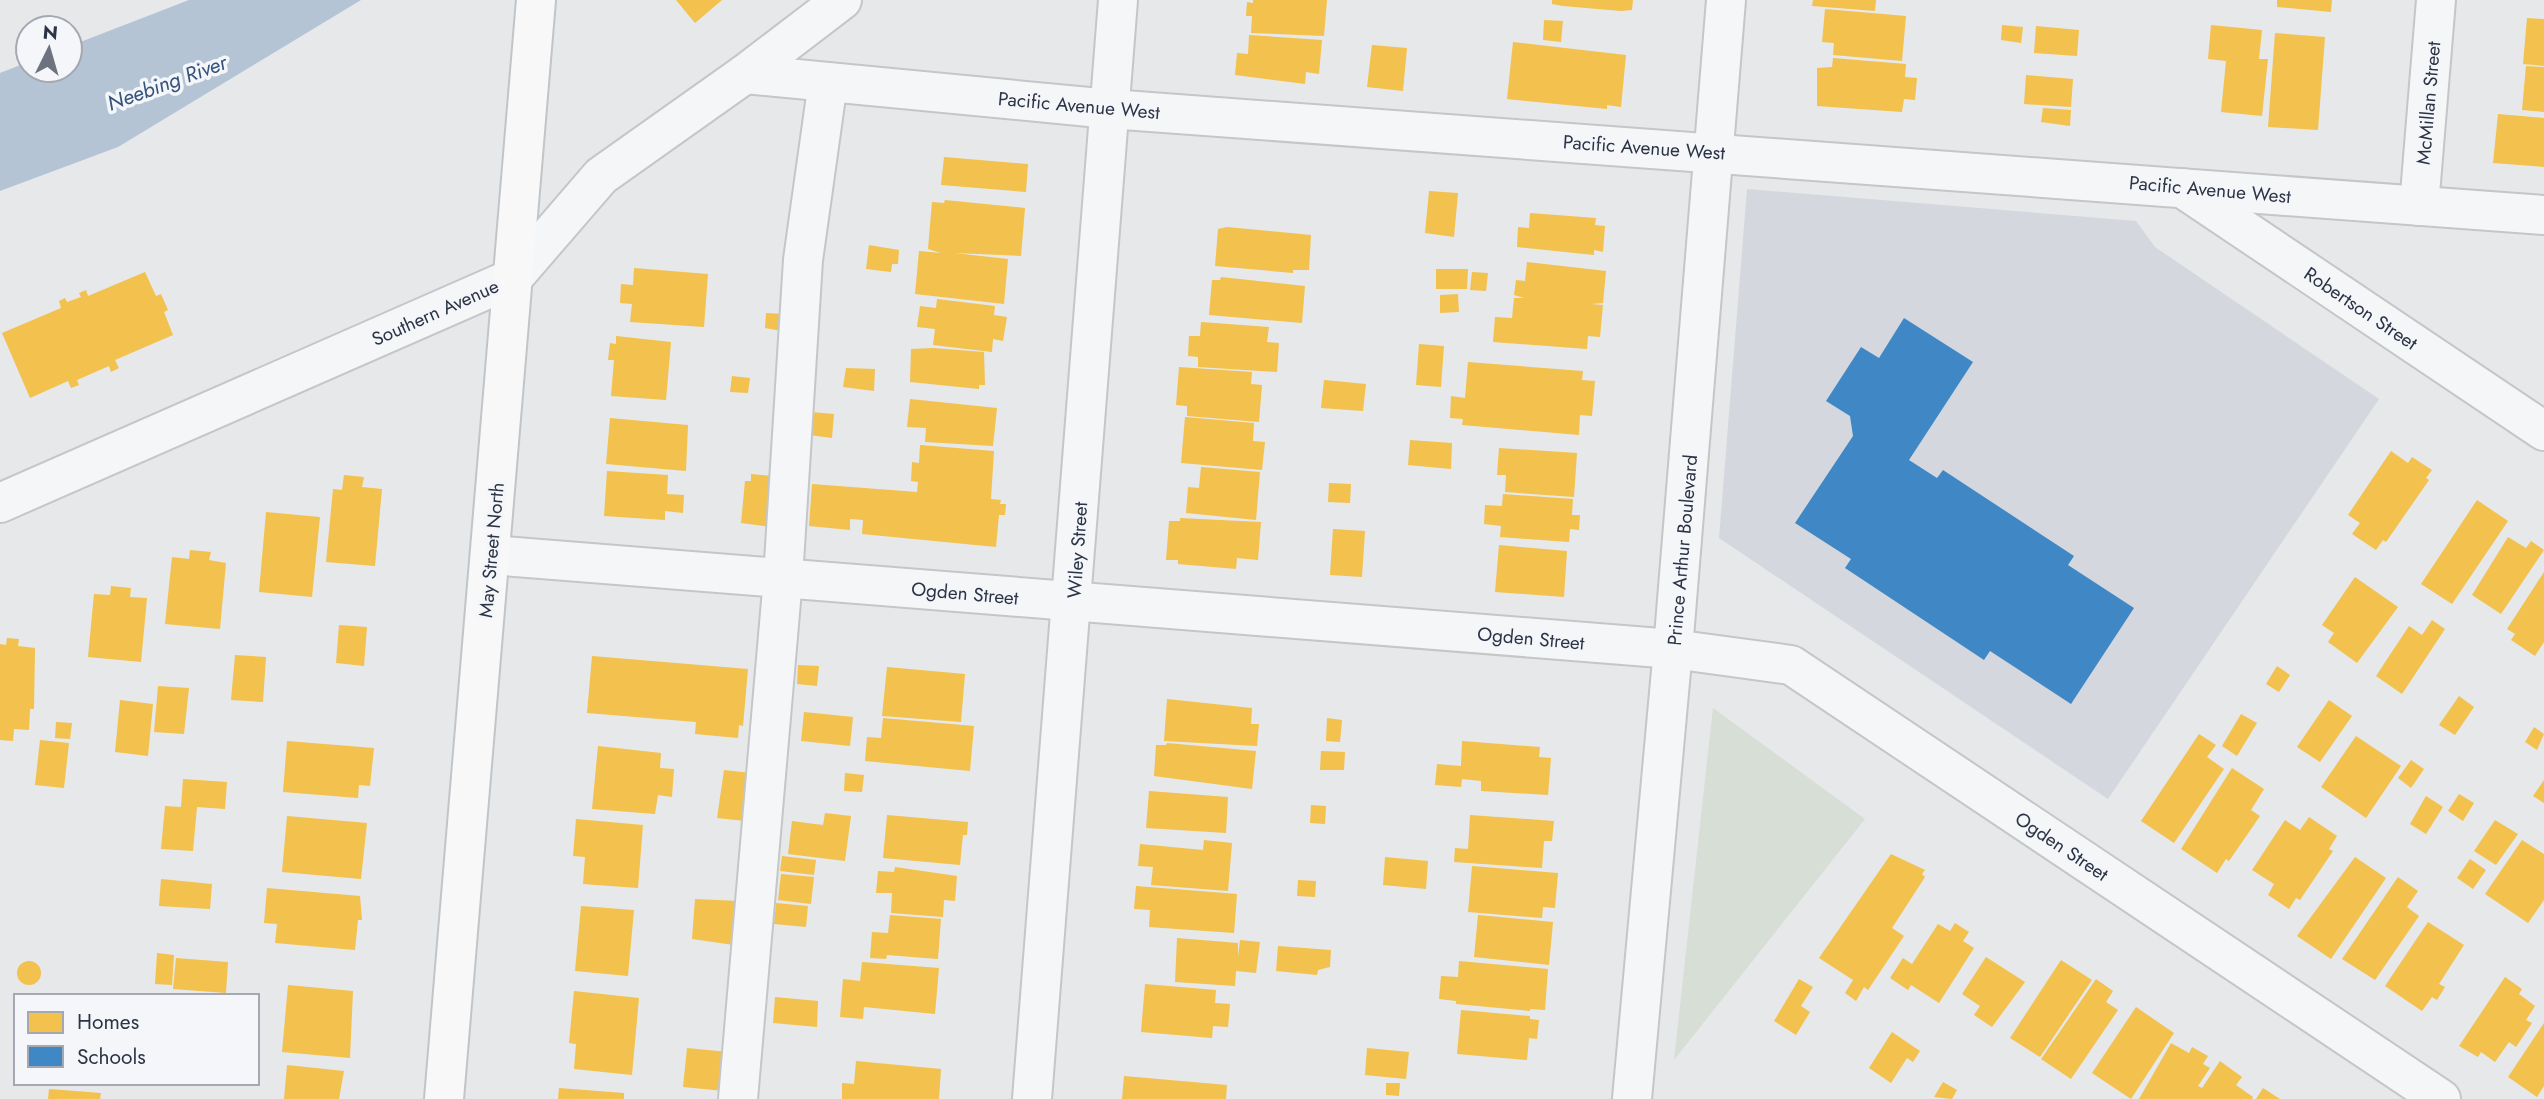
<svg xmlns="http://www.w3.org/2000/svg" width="2544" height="1099" viewBox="0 0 2544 1099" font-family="Jost,sans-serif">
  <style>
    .built { fill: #d4d7dd }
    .green { fill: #d6ded6 }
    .water { fill: #b4c4d5 }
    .homes { fill: #f2c14e }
    .schools { fill: #3f88c5 }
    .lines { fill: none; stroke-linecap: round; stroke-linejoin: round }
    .minor-casing { stroke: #c4c6c8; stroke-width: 42 }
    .major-casing { stroke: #c2c5c8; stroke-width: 42 }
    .minor { stroke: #f5f6f7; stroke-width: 38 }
    .major { stroke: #f8f8f8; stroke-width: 38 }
    .labels { text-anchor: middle; stroke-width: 7; stroke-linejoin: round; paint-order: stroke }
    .street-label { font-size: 19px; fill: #2b3445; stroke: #f4f6f9 }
    .water-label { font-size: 21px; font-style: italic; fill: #34527a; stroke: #f4f6f9 }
  </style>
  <rect width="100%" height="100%" fill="#e6e8ea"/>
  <path class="built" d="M1747,189L2136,221L2155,247L2379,399L2108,799L1719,538Z"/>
  <path class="green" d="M1713,708L1865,819L1674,1060Z"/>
  <path class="water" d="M189,0H361L118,147L0,191V73L28,62V70H70V46Z"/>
  <g class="homes">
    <path d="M676,0H722L695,23Z"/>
    <path d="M1253,0H1327L1324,36L1251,33L1252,16H1246L1247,2L1253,3Z"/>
    <path d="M1552,0H1633L1632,10L1621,11L1563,6L1552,4Z"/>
    <path d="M1813,0H1876L1875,11L1812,6Z"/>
    <path d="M2277,0H2332L2331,12L2277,7Z"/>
    <path d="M1825,9L1906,16L1902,61L1833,55L1834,43L1822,42Z"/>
    <path d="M2527,18L2544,19V66L2523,64Z"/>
    <path d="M1544,20L1563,21L1561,42L1543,40Z"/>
    <path d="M2002,25L2023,27L2021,43L2001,40Z"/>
    <path d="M2211,25L2262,30L2259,59H2268L2262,116L2221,112L2226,61L2208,59Z"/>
    <path d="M2036,26L2079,30L2077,56L2034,53Z"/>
    <path d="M2275,33L2325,37L2318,130L2268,127Z"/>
    <path d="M1249,35L1322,40L1319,74L1306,72L1305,84L1235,75L1237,53L1248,54Z"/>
    <path d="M1513,42L1626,55L1621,107L1607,105V109L1507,99Z"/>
    <path d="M1372,45L1407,48L1403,91L1367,87Z"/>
    <path d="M1833,58L1906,64L1905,77L1917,78L1915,100L1904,99L1902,112L1817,106V68L1832,67Z"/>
    <path d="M2526,66L2544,67V112L2522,110Z"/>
    <path d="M2026,75L2073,79L2071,107L2024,104Z"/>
    <path d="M2043,108L2071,110L2070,126L2041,122Z"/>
    <path d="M2498,114L2544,118V167L2493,163Z"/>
    <path d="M944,157L1028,164L1026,192L941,185Z"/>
    <path d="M1429,191L1458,193L1454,237L1425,233Z"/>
    <path d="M945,200L1025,208L1021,256L954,253L1008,259L1004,304L915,294L919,251L941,253L928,249L932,202L944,203Z"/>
    <path d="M1530,213L1596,218L1595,225L1605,226L1603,252L1594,250V255L1517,247L1518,227L1529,228Z"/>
    <path d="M1227,227L1311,235L1309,270H1293V273L1215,266L1218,229Z"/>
    <path d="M869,245L899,250L898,264H892L891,272L866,269Z"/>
    <path d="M1527,262L1606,271L1603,303L1591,304L1603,305L1600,337L1588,336L1587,349L1493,342L1495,317L1512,318L1514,298H1524L1514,295L1516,280L1525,281Z"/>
    <path d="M634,268L708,274L704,327L630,322L632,304L620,303L621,284L633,285Z"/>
    <path d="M1436,269H1468L1467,289H1436Z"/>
    <path d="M145,272L156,296L161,294L168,310L164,312L173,335L115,360L119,368L111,372L109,366L77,380L79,385L71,388L68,381L30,398L2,333L61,308L59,301L65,298L67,302L81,297L79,293L86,290L88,296Z"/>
    <path d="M1472,272L1488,273L1486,291L1470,290Z"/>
    <path d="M1221,277L1305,286L1302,323L1209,315L1212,280H1220Z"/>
    <path d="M1458,294L1459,312L1440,313V295Z"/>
    <path d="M937,299L995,306L994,315L1007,317L1003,341L993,339L992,352L933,345L935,329L917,327L920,306L936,308Z"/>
    <path d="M766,313L784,314L782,331L765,328Z"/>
    <path d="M1201,322L1269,327L1267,342L1279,343L1277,372L1198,367V357L1188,356L1189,336H1200Z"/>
    <path d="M616,336L671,342L666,400L611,396L614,360H608L610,343L616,344Z"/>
    <path d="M1419,344L1444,346L1441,387L1416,385Z"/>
    <path d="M933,348L984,352L985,385H979V389L910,382L911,349Z"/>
    <path d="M1468,362L1583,371L1582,380L1595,381L1592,416L1580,415L1579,435L1462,425L1463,419L1450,418L1451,396L1465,398Z"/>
    <path d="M1179,367L1252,372L1251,384L1262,385L1259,422L1187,416V406L1176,405Z"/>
    <path d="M846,368L875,369L874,391L843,387Z"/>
    <path d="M732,376L750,378L748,393L730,392Z"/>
    <path d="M1324,380L1366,384L1363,411L1321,408Z"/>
    <path d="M910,399L997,408L993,446L925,442L926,428L907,427Z"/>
    <path d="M811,412L834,414L832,438L809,435Z"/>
    <path d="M1185,417L1254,423L1253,441L1265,442L1262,470L1181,463Z"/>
    <path d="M610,418L688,425L686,471L606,464Z"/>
    <path d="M1410,440L1452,443L1451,469L1408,465Z"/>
    <path d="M920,445L994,451L991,499L1001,500L1000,504H1006L1005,515H999L996,547L862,534L863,520L850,519V530L809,526L812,484L917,492L918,482L911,481L912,462L919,463Z"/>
    <path d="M1499,448L1577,453L1574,497L1505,492L1506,475H1497Z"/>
    <path d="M2391,451L2408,463L2412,457L2432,470L2426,478L2429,480L2386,542L2383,540L2376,550L2352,534L2360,523L2348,515Z"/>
    <path d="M1201,467L1260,472L1256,520L1186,513L1188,487L1199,488Z"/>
    <path d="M607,471L668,475L667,494L684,495L683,513L665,511V520L604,516Z"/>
    <path d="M751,474L774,476L773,527L741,523L745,481H751Z"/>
    <path d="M344,475L364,477L362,487L382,489L375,566L326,562L333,489L342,490Z"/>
    <path d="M1329,483L1351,484L1350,503L1328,502Z"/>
    <path d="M1503,494L1573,499L1572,515H1580L1579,530L1570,529L1569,542L1500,537L1501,526L1484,524L1485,505L1502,506Z"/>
    <path d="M2477,500L2508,521L2452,604L2421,584Z"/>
    <path d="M266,512L320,517L312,597L259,592Z"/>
    <path d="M1180,518L1261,522L1258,560L1237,558L1236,569L1178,564V560H1166L1169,521H1180Z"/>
    <path d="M1333,529L1365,531L1362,577L1330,575Z"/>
    <path d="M2508,537L2526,548L2531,541L2544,550L2501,614L2472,595Z"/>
    <path d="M1499,545L1567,551L1564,597L1495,592Z"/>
    <path d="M190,550L211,552L209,560L226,563L220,629L165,624L172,557L189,559Z"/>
    <path d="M2544,572V642L2535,656L2511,640L2515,634L2507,629Z"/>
    <path d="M2355,577L2398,607L2357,663L2328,642L2334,633L2322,625Z"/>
    <path d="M111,586L131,588L130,597L147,598L141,662L88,657L94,594L110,595Z"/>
    <path d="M2432,620L2445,629L2402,694L2376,676L2409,626L2422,635Z"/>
    <path d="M339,625L367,627L364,666L336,663Z"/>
    <path d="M7,638L19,639L18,646L35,648L34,709H30L29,730L14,729L13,741L0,740V644L6,645Z"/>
    <path d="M235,655L266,657L263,702L231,700Z"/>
    <path d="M592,656L748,669L743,726L739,725L738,738L695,734L696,722L587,713Z"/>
    <path d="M798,665L819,666L817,686L797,684Z"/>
    <path d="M2277,666L2290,675L2279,692L2266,684Z"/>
    <path d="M887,667L965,674L961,722L882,716Z"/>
    <path d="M158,686L189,688L184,734L154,732Z"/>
    <path d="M2459,696L2474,707L2455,735L2439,725Z"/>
    <path d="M1167,699L1252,708L1251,724H1259L1257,746L1164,741Z"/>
    <path d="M120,700L153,704L148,756L115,752Z"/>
    <path d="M2329,700L2352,716L2320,762L2297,747Z"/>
    <path d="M804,712L853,717L850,746L801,741Z"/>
    <path d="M2241,714L2257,723L2237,756L2222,746Z"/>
    <path d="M883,718L974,726L970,771L865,761L867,737L881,738Z"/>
    <path d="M1327,718L1342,720L1340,742L1326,741Z"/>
    <path d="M56,722L72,723L70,739L55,738Z"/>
    <path d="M2534,727L2544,734L2537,750L2525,742Z"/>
    <path d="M2199,734L2216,745L2207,757L2224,769L2174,843L2141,821Z"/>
    <path d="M2356,736L2401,766L2366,818L2321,787Z"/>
    <path d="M40,740L69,743L64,788L35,785Z"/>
    <path d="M287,741L374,748L370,786L359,785L358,798L283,792Z"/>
    <path d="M1462,741L1540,747L1539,757L1551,758L1548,795L1481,791V781L1462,779L1461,787L1435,785L1437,764L1461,766Z"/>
    <path d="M1167,743L1256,751L1252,789L1154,776L1156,745H1166Z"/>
    <path d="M598,746L661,753L660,768L674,769L672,797L658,795L655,814L592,809Z"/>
    <path d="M1321,751L1345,752L1344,770H1320Z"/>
    <path d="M2411,760L2424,769L2411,788L2398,778Z"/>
    <path d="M2232,768L2264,789L2251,810L2260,816L2229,861L2226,859L2217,873L2181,849Z"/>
    <path d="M724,770L751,773L745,821L717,818Z"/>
    <path d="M845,773L864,775L862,792L844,791Z"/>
    <path d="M183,779L227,782L225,809L197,807L193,851L161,849L165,806L181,807Z"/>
    <path d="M2544,780V803L2533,796Z"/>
    <path d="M1149,791L1228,797L1226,833L1146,828Z"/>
    <path d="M2459,794L2474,803L2463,821L2448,811Z"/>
    <path d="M2426,796L2443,807L2426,834L2410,824Z"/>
    <path d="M1311,805L1326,806L1325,824L1310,823Z"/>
    <path d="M825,813L851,816L845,861L788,854L792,821L823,825Z"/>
    <path d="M887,815L968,822L967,835H963L960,865L883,858Z"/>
    <path d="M1470,815L1554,821L1552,841H1544L1542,868L1454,862L1455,848L1468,849Z"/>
    <path d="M287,816L367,823L361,879L282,872Z"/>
    <path d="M2309,817L2337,836L2329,849L2333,851L2300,900L2296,898L2289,909L2268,895L2274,884L2252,870L2285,820L2300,830Z"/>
    <path d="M576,819L643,825L638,888L583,884L585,857L573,856Z"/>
    <path d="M2495,820L2518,834L2496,865L2474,851Z"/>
    <path d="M1204,840L1232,843L1228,891L1151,885L1153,867L1138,866L1140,844L1203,850Z"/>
    <path d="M2522,840L2544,854V900L2528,923L2485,894Z"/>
    <path d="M1891,854L1925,870L1922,874L1925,877L1892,928L1904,936L1868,990L1864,987L1856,1001L1845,993L1853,980L1819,958Z"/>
    <path d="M782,856L816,860L814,875L780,871Z"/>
    <path d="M1385,857L1428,861L1426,889L1383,885Z"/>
    <path d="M2355,857L2386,878L2331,959L2297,936Z"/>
    <path d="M2470,859L2486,870L2473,889L2457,878Z"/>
    <path d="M1472,866L1558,873L1555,908L1543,907L1542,918L1468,912Z"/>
    <path d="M895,867L957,876L955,901L944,900L943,917L891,913L892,893H876L878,871L894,872Z"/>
    <path d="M781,874L814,877L811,904L778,900Z"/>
    <path d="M2398,877L2418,891L2407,907L2419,916L2375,980L2342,959Z"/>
    <path d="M161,879L212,884L210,909L159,906Z"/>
    <path d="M1298,880L1316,881L1315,897L1297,896Z"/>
    <path d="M1136,886L1237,894L1234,933L1149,927L1150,910L1134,909Z"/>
    <path d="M267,888L360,896L362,920H358L355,950L275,943L277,924L264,923Z"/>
    <path d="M695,899L739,901L734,945L692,939Z"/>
    <path d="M776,903L808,906L806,927L774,924Z"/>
    <path d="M581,906L634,910L628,976L575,971Z"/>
    <path d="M890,915L941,919L938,959L887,955L886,959L870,958L872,932L888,933Z"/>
    <path d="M1478,915L1553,922L1549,965L1474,957Z"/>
    <path d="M2428,922L2464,945L2439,984L2445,987L2437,1000L2432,997L2422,1011L2385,986Z"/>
    <path d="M1955,923L1969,932L1963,941L1974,948L1939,1003L1911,985L1908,990L1890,978L1903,958L1912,964L1938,924L1950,931Z"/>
    <path d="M1177,938L1238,943V957L1240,940L1260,942L1256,973L1236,971L1235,986L1175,982Z"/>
    <path d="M1278,946L1331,950L1330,967L1318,970L1317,975L1276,971Z"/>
    <path d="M157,953L174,955L172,985L155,984Z"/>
    <path d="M1986,957L2025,982L1992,1027L1974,1015L1980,1006L1962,994Z"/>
    <path d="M176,958L228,962L226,993L173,989Z"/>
    <path d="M2061,960L2092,980L2040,1057L2010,1038Z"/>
    <circle cx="29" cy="973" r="12"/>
    <path d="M1459,961L1548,969L1545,1010L1530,1009V1011L1456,1004V1001L1439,999L1441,976L1458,977Z"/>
    <path d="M862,962L939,968L935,1014L864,1007L863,1019L840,1017L843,979L860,981Z"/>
    <path d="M2505,977L2522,989L2519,994L2535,1006L2526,1020L2532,1023L2516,1047L2509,1042L2495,1062L2481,1052L2478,1057L2459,1046Z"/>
    <path d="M1799,979L1813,987L1801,1006L1810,1012L1796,1035L1774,1021Z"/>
    <path d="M2096,979L2113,991L2106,1002L2118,1010L2071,1079L2041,1059Z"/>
    <path d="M1145,984L1216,990L1215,1003L1230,1004L1228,1027L1213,1026L1212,1038L1141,1032Z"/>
    <path d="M288,985L353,991L350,1058L282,1052Z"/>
    <path d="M574,991L639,998L632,1075L574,1069L576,1044L569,1043Z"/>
    <path d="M775,997L818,1001L817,1027L773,1023Z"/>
    <path d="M2136,1007L2174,1033L2131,1099L2092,1073Z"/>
    <path d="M1461,1010L1530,1016V1019L1539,1020L1537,1039L1529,1038L1527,1060L1457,1054Z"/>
    <path d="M2544,1023V1086L2537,1097L2508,1077Z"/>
    <path d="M1892,1032L1920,1051L1913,1062L1907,1058L1891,1083L1869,1068Z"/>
    <path d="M2171,1043L2189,1053L2192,1047L2208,1056L2203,1064L2210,1068L2198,1086L2202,1088L2220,1061L2242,1077L2236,1085L2253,1097L2252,1099H2139Z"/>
    <path d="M687,1048L728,1052L724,1091L683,1087Z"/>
    <path d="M1367,1048L1409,1052L1406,1079L1365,1075Z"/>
    <path d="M856,1061L941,1069L939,1099H842V1083L854,1084Z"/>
    <path d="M287,1065L344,1071L339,1099H284Z"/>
    <path d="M1124,1076L1227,1085L1226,1099H1122Z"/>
    <path d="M1943,1082L1957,1090L1952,1099L1934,1097Z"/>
    <path d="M1386,1083H1400L1399,1096L1386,1095Z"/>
    <path d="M559,1088L624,1093V1099H558Z"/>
    <path d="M2263,1088L2280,1099H2256Z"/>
    <path d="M49,1089L101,1093L100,1099H48Z"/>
  </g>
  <path class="schools" d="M1904,318L1973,362L1909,460L1937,478L1943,470L2074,556L2068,565L2134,608L2071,704L1990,651L1984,660L1845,568L1851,559L1795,523L1853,436L1850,416L1826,401L1861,347L1879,358Z"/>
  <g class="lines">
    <defs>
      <g id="minor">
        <path d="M745,74L1110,109L2544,215"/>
        <path d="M2182,188L2544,431"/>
        <path d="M2419,206L2436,0"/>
        <path d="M0,503L513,278L601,176L745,74L842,0"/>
        <path d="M491,555L1673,649L1791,665L2441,1099"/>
        <path d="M738,1099L783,578L803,260L828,82"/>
        <path d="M1032,1099L1118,0"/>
        <path d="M1632,1099L1673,649L1726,0"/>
      </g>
      <path id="major" d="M444,1099L536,0"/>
    </defs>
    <use href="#minor" class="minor-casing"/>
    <use href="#major" class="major-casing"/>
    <use href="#minor" class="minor"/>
    <use href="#major" class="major"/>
  </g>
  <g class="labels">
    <g class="street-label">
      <text transform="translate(2428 103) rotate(-85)" y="7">McMillan Street</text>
      <text transform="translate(1079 105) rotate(5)" y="7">Pacific Avenue West</text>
      <text transform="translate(1644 147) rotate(4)" y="7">Pacific Avenue West</text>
      <text transform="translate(2210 189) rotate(5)" y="7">Pacific Avenue West</text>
      <text transform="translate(2361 308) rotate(34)" y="7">Robertson Street</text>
      <text transform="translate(435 312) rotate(-24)" y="7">Southern Avenue</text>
      <text transform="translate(491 550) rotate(-85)" y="7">May Street North</text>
      <text transform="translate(1077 550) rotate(-86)" y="7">Wiley Street</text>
      <text transform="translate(1682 550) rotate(-85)" y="7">Prince Arthur Boulevard</text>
      <text transform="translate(965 593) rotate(5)" y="7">Ogden Street</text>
      <text transform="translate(1531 638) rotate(5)" y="7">Ogden Street</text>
      <text transform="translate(2062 846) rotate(34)" y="7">Ogden Street</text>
    </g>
    <g class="water-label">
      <text transform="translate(167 83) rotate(-20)" y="7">Neebing River</text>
    </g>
  </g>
  <rect x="14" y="994" width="245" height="91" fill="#f4f6f9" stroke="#a4a8b1" stroke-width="2"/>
  <rect x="28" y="1012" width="35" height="21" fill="#f2c14e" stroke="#a4a8b1" stroke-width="2"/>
  <text x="77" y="1029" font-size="21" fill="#2b3445">Homes</text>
  <rect x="28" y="1046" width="35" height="21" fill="#3f88c5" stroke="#a4a8b1" stroke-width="2"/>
  <text x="77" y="1064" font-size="21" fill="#2b3445">Schools</text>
  <g transform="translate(49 49) rotate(5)"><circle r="33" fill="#f4f6f9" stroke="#a4a8b1" stroke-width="2"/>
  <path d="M0-5L12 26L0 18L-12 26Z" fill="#6c737f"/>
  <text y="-10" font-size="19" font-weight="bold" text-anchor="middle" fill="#2b3445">N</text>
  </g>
</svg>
